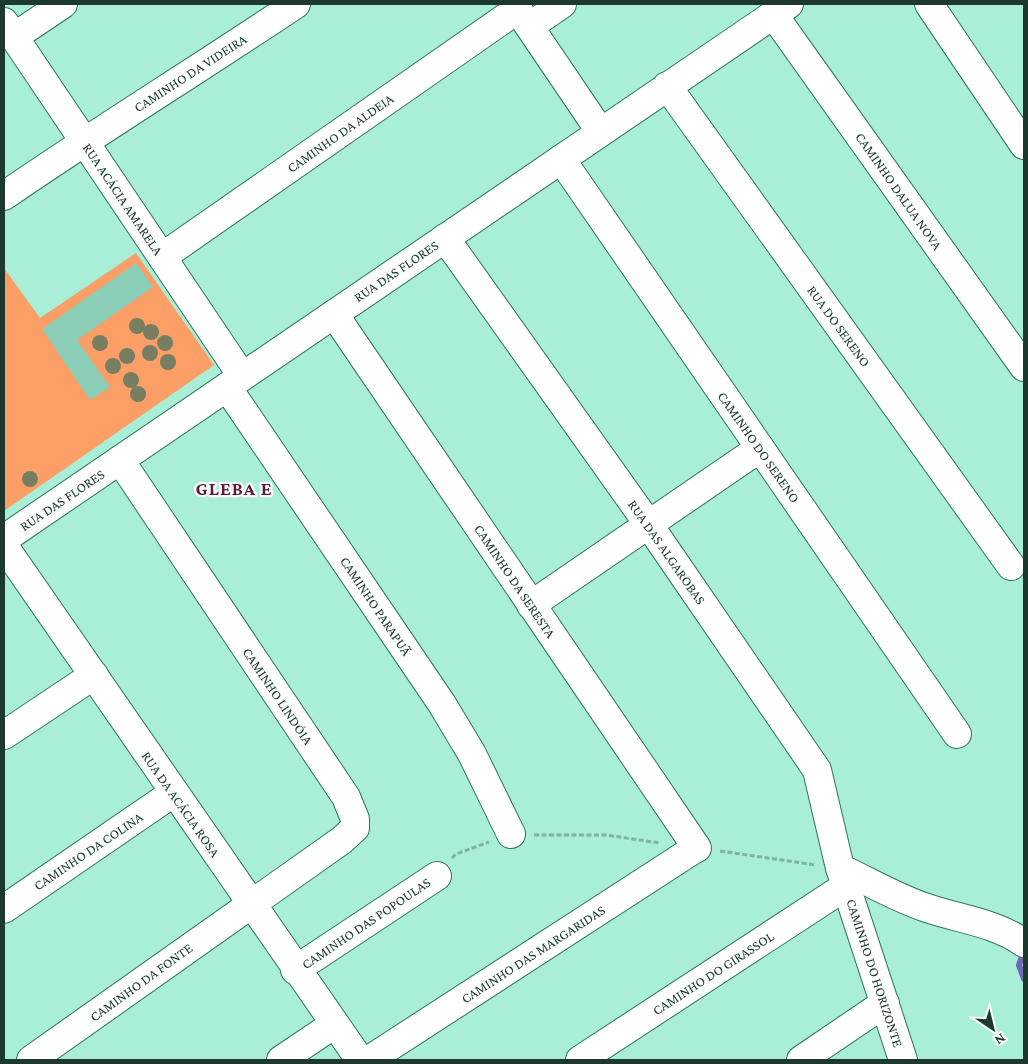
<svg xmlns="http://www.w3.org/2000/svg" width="1028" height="1064" viewBox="0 0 1028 1064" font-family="'Crimson Pro',serif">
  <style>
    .green { fill: #fc9f66 }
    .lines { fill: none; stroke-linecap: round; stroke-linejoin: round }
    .stream { stroke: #6f66b5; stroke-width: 6 }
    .building { fill: #8aceb7 }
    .minor-casing { stroke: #2d725e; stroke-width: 30 }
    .path { stroke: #7db5a2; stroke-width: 3; stroke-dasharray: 5 2.5; stroke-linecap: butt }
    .minor { stroke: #fff; stroke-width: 28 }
    .tree { fill: #787e62 }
    .labels { text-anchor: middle; stroke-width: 4.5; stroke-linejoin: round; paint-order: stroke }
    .street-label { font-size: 14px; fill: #1c382f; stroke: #fefefe }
    .district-label { font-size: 19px; font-weight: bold; letter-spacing: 1px; fill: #5b1c3d; stroke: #fefefe }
  </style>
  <rect width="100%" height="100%" fill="#a9eed7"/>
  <path class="green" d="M136,253L214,365L4,511V268L40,318Z"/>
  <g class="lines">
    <path class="stream" d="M1024,951L1019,965L1024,979"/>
  </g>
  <path class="building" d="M136,263L153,287L77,340L110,387L90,400L42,329Z"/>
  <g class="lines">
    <defs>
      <g id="minor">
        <path d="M514,4L600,131"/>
        <path d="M929,4L1024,145"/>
        <path d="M773,14L1024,367"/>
        <path d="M4,22L242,376"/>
        <path d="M530,26L562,4"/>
        <path d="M14,37L63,4"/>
        <path d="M667,86L1011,566"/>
        <path d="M561,159L957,734"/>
        <path d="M4,196C100,130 199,69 296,4"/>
        <path d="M445,238L649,525L817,770L840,868L903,1060"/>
        <path d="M162,257L518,9"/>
        <path d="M334,314L697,848"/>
        <path d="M227,387L442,704L472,754L511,834"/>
        <path d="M4,539L789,4"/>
        <path d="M4,546L360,1060"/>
        <path d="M531,605L760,448"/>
        <path d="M4,735L94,675"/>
        <path d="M840,868C868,881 895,897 924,907C958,919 994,922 1024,943"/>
        <path d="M4,909L173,793"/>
        <path d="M295,970L437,876"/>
        <path d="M31,1060L342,840L355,828V819L346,797L120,460"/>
        <path d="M281,1060L333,1025"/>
        <path d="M369,1060L696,848"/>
        <path d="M580,1060L846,886"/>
        <path d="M801,1060L885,1003"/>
      </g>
    </defs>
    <use href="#minor" class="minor-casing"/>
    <g class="path">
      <path d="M534,835H606L660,843"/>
      <path d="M720,851L816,865"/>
      <path d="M452,858L456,854L489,842"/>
    </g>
    <use href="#minor" class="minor"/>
  </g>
  <g class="tree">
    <circle cx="137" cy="326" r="8"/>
    <circle cx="151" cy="332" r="8"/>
    <circle cx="100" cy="343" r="8"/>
    <circle cx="165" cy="343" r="8"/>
    <circle cx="150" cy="353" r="8"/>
    <circle cx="127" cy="356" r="8"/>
    <circle cx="168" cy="362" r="8"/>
    <circle cx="113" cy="366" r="8"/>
    <circle cx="131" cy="380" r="8"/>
    <circle cx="138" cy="394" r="8"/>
    <circle cx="30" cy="479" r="8"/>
  </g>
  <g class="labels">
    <g class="street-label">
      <text transform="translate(190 73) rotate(-33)" y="5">CAMINHO DA VIDEIRA</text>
      <text transform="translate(340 133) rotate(-35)" y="5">CAMINHO DA ALDEIA</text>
      <text transform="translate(899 191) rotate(55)" y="5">CAMINHO DALUA NOVA</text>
      <text transform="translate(123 199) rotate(56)" y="5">RUA ACÁCIA AMARELA</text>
      <text transform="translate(396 271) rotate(-34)" y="5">RUA DAS FLORES</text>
      <text transform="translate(839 326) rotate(54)" y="5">RUA DO SERENO</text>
      <text transform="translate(759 447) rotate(55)" y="5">CAMINHO DO SERENO</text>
      <text transform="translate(62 500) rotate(-34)" y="5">RUA DAS FLORES</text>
      <text transform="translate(667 552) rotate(55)" y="5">RUA DAS ALGAROBAS</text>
      <text transform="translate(515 581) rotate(56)" y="5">CAMINHO DA SERESTA</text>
      <text transform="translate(376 606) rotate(56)" y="5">CAMINHO PARAPUÃ</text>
      <text transform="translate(278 696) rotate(56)" y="5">CAMINHO LINDÓIA</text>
      <text transform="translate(181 804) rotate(55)" y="5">RUA DA ACÁCIA ROSA</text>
      <text transform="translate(88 851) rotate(-34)" y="5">CAMINHO DA COLINA</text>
      <text transform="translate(366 923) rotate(-34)" y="5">CAMINHO DAS POPOULAS</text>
      <text transform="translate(533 954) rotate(-33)" y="5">CAMINHO DAS MARGARIDAS</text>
      <text transform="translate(713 973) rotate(-33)" y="5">CAMINHO DO GIRASSOL</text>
      <text transform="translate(875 973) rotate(72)" y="5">CAMINHO DO HORIZONTE</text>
      <text transform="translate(141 982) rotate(-36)" y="5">CAMINHO DA FONTE</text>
    </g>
    <g class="district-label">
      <text x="234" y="495">GLEBA E</text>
    </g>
  </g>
  <rect width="1028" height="1064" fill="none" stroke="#1c382f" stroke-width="10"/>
  <g transform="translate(993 1029) rotate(145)" stroke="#fefefe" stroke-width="4" paint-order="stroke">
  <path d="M0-4L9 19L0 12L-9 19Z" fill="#1c382f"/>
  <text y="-8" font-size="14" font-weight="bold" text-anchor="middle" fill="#1c382f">N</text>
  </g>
</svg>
